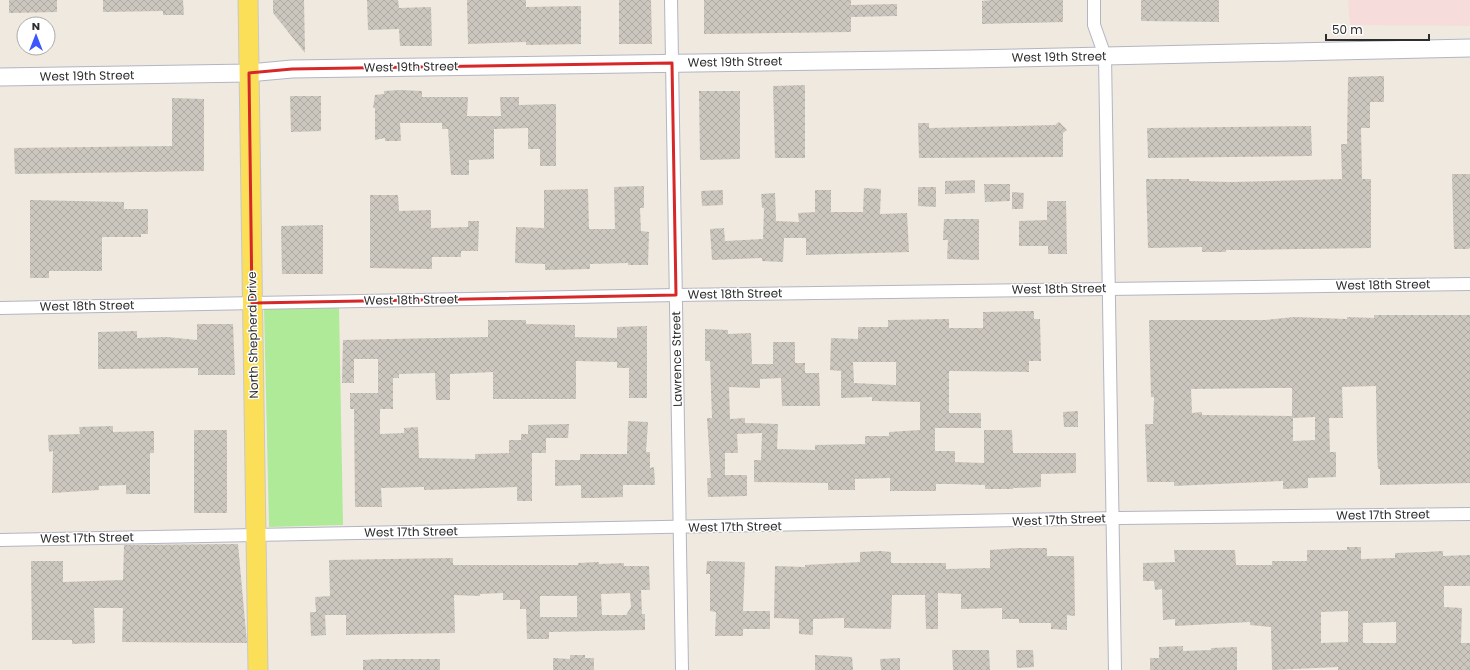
<svg xmlns="http://www.w3.org/2000/svg" width="1470" height="670" viewBox="0 0 1470 670" font-family="Poppins,sans-serif">
  <style>
    .medical { fill: #f6dddc }
    .grass { fill: #afea98 }
    .building { fill: url(#building-cross-hatch); fill-rule: evenodd }
    .lines { fill: none; stroke-linecap: round; stroke-linejoin: round }
    .street-casing { stroke: #b3b5c2; stroke-width: 14 }
    .secondary-casing { stroke: #b3b5c2; stroke-width: 19 }
    .primary-casing { stroke: #c8c8c8; stroke-width: 21 }
    .street { stroke: #fff; stroke-width: 12 }
    .secondary { stroke: #fff; stroke-width: 17 }
    .primary { stroke: #fcdf58; stroke-width: 19 }
    .marked { fill: none; stroke: #d62828; stroke-width: 3; stroke-linejoin: round }
    .labels { text-anchor: middle; stroke-width: 3; stroke-linejoin: round; paint-order: stroke }
    .street-label { font-size: 12px; fill: #2d2d2d; stroke: #fff }
  </style>
  <defs>
    <pattern id="building-cross-hatch" width="8" height="8" patternUnits="userSpaceOnUse"><rect width="8" height="8" fill="#cbc6be"/><path d="M0 0l8 8M0 8l8-8" fill="none" stroke="#afaaa4"/></pattern>
  </defs>
  <rect width="100%" height="100%" fill="#f0e9df"/>
  <path class="medical" d="M1348,0H1470V26L1350,25Z"/>
  <path class="grass" d="M339,307L343,525L269,527L264,308Z"/>
  <g class="building">
    <path d="M9,0H57V12L9,13Z"/>
    <path d="M103,0H183L184,15H163V11L103,12Z"/>
    <path d="M273,0H304L305,53L273,13Z"/>
    <path d="M367,0H398L399,8L431,7L432,46H400L399,29L368,30Z"/>
    <path d="M467,0H526V7L581,6V44L526,45V42L468,44Z"/>
    <path d="M619,0H651L652,44H619Z"/>
    <path d="M704,0H851V5L897,4V16L851,17V32L704,34Z"/>
    <path d="M991,0H1063V22L982,24V1Z"/>
    <path d="M1141,0H1219V22L1141,21Z"/>
    <path d="M1384,76V102H1370V128H1361L1362,179H1371V248L1245,250H1226V252H1202V247L1148,248L1146,179H1189V181L1232,182L1342,179L1341,144H1347L1348,77Z"/>
    <path d="M805,85V158H775L773,86Z"/>
    <path d="M400,90L422,91V97H468L467,116H501L500,97H519V105L556,104V166H540V149H528V128L494,129V159L469,160V175H451L448,129H442V123H400L401,141H385V138L375,140V108H373L375,95L384,94V91Z"/>
    <path d="M699,91H740V159L700,160Z"/>
    <path d="M290,96H321V131L291,132Z"/>
    <path d="M172,98L204,99V171L15,174L14,148L172,146Z"/>
    <path d="M1059,122L1067,130L1063,133V157L919,158L918,123H929V128L1055,125Z"/>
    <path d="M1311,126L1312,156L1148,158L1147,128Z"/>
    <path d="M1452,174H1470V248L1468,249H1454Z"/>
    <path d="M975,180V193L945,194V181Z"/>
    <path d="M984,184H1010V201L985,202Z"/>
    <path d="M644,186V208H640L641,231L649,232L648,265H628V263L590,264V269L545,270V264L515,263L516,227L544,228V190L588,189L589,229H615L614,187Z"/>
    <path d="M918,187H936V207L918,206Z"/>
    <path d="M864,188L881,189L880,214L907,213L909,252L806,255V238H784L783,262L762,261V258L712,260L710,229L724,228L725,241L763,239L764,208H762L761,194L775,193L776,221L799,222L798,213L815,212V190H831V212H863Z"/>
    <path d="M723,190V205L702,206L701,191Z"/>
    <path d="M1012,192L1024,193L1023,209H1012Z"/>
    <path d="M370,195H398L399,211L431,210V228L468,227V221H479L478,251H461V257H432V269L370,268Z"/>
    <path d="M30,200L124,202V209H148V234H141V237H102V271H49V278H30Z"/>
    <path d="M1047,201H1066L1067,254H1048V246H1019V221L1047,220Z"/>
    <path d="M944,219H979V260L947,259L948,240H943Z"/>
    <path d="M323,225V274H282L281,226Z"/>
    <path d="M1034,311V319H1040L1041,361H1029V372L949,371V413H981V428H935V451H955V462L984,463V430H1012L1013,453H1076V473L1041,474V487L1013,488V489H985V485L954,484H936V491H890V478L855,479V490H828V483L754,482V460H761L762,433L737,434L738,453H725V475H747V496L708,497L707,478H711L707,418H712L710,361H705V329L728,330V334L751,333L752,364H773V342H795V363H805V373H819L820,406H782L781,378L760,379V388L729,387L730,419L745,418V423L778,424L777,449L815,450V445L865,444V436H889V432L920,430V402L872,401V397L841,398V371L830,370L831,338L858,339V327H888V320L949,319V328H983V312ZM853,362H896V385L854,383Z"/>
    <path d="M1374,315H1470V483L1380,485V469H1378L1377,453L1376,386L1342,387L1343,418H1329L1330,452H1336V477L1308,478V488L1283,489V481L1174,486V482H1147L1145,424H1153L1154,397H1151L1149,320H1265L1294,317L1347,319V317L1374,318ZM1281,388H1292V416L1202,415V412L1192,413L1191,389ZM1315,417V440L1293,441V418Z"/>
    <path d="M488,320H526V324L575,325V337L617,338V327L647,326V398H629V368H617V362L576,361V399H493V372L450,374V400H436L435,373L399,374V378H393V409H380V434L404,433V428L418,427L419,458L475,459V454L509,453V440H521V434H528V425L569,424L568,438H546V453H532V501H517V487L424,490V487L381,488L382,507H355L354,409H350V393H378V359H354V383H342L343,340L488,337Z"/>
    <path d="M197,324H233L235,375H198V368L98,369V332L137,331V338L167,337L197,340Z"/>
    <path d="M1078,411V427H1064L1063,412Z"/>
    <path d="M628,421L648,422L646,452H650V468L654,467L655,485H623V497L594,498H581V485L555,486V460H580V454H627Z"/>
    <path d="M113,426V432L154,431V453H150V494H126V485L99,486V490L52,493L53,451L49,452L48,435L80,434L79,427Z"/>
    <rect x="194" y="430" width="33" height="83"/>
    <path d="M238,544L247,643L122,642L123,608H94L95,643L72,644V640H32L31,561H63V582L123,580L124,545Z"/>
    <path d="M1347,547H1361V559L1395,558V553L1425,552L1443,551V556L1470,555V586H1444V607L1462,608L1461,643H1470V670H1338V667L1272,670L1271,627L1250,625V622L1175,626V619L1163,620L1162,589L1155,590L1154,581H1143V563L1175,562L1174,550H1235L1236,565H1272V561H1307V550H1347ZM1348,611V642L1321,643V612ZM1396,622V643H1363V623Z"/>
    <path d="M1018,548H1047V556H1074L1075,616L1067,615V630L1051,629V623H1019V619H1002V608L961,609V594L938,593V629H926L925,595H892L891,629L844,628V618L813,619V635L799,634V619L774,618L775,566L805,567V565L860,562V552L881,551L891,552V563H946V569L990,568V550Z"/>
    <path d="M453,558V565H578V563L599,562V564L624,563V566H649L650,590H641L642,614H645V630L549,632V639H527L526,609H520V600H503V593L480,594V596L454,595L455,633L346,635V615H325L326,635L311,636L310,612H316L315,597L330,596L329,560ZM630,593L631,607L626,615H602L601,594ZM540,596H577V617H540Z"/>
    <path d="M707,561L745,562L743,611H770V629H743V636H715L716,612L710,611V574H706Z"/>
    <path d="M1183,646V651L1211,650V648L1237,647V670H1150V658H1159V647Z"/>
    <path d="M952,650H989L990,670H953Z"/>
    <path d="M1016,650H1033L1034,667L1017,668Z"/>
    <path d="M570,655H585V658H594V670H553V658L570,659Z"/>
    <path d="M815,655L852,657L853,670H815Z"/>
    <path d="M900,658V670H881L880,659Z"/>
    <path d="M378,659H440V670H363V660Z"/>
  </g>
  <g class="lines">
    <defs>
      <g id="street">
        <path d="M671,0L682,670"/>
        <path d="M1094,0V25L1105,56L1115,670"/>
        <path d="M0,308L676,295L1470,284"/>
        <path d="M0,540L1121,518L1470,514"/>
      </g>
      <path id="secondary" d="M0,77L249,73L292,69L968,59L1470,48"/>
      <path id="primary" d="M248,0L258,670"/>
    </defs>
    <use href="#street" class="street-casing"/>
    <use href="#secondary" class="secondary-casing"/>
    <use href="#primary" class="primary-casing"/>
    <use href="#street" class="street"/>
    <use href="#secondary" class="secondary"/>
    <use href="#primary" class="primary"/>
  </g>
  <path class="marked" d="M672,63L676,295L252,303L249,73L292,69Z"/>
  <g class="labels">
    <g class="street-label">
      <text transform="translate(1059 57) rotate(-1)" y="4">West 19th Street</text>
      <text transform="translate(735 62) rotate(-1)" y="4">West 19th Street</text>
      <text transform="translate(411 67) rotate(-1)" y="4">West 19th Street</text>
      <text transform="translate(87 76) rotate(-1)" y="4">West 19th Street</text>
      <text transform="translate(1383 285) rotate(-1)" y="4">West 18th Street</text>
      <text transform="translate(1059 289) rotate(-1)" y="4">West 18th Street</text>
      <text transform="translate(735 294) rotate(-1)" y="4">West 18th Street</text>
      <text transform="translate(411 300) rotate(-1)" y="4">West 18th Street</text>
      <text transform="translate(87 306) rotate(-1)" y="4">West 18th Street</text>
      <text transform="translate(253 335) rotate(-91)" y="4">North Shepherd Drive</text>
      <text transform="translate(677 359) rotate(-91)" y="4">Lawrence Street</text>
      <text transform="translate(1383 515) rotate(-1)" y="4">West 17th Street</text>
      <text transform="translate(1059 520) rotate(-2)" y="4">West 17th Street</text>
      <text transform="translate(735 527) rotate(-1)" y="4">West 17th Street</text>
      <text transform="translate(411 532) rotate(-1)" y="4">West 17th Street</text>
      <text transform="translate(87 538) rotate(-1)" y="4">West 17th Street</text>
    </g>
  </g>
  <g transform="translate(36 36)"><circle r="19" fill="#ffffff" stroke="#ababab"/>
  <path d="M0-3L7 15L0 10L-7 15Z" fill="#3d56ff"/>
  <text y="-6" font-size="11" font-weight="bold" text-anchor="middle" fill="#2d2d2d">N</text>
  </g>
  <path d="M1326 34v6h103v-6" fill="none" stroke="#2d2d2d" stroke-width="2"/>
  <text x="1332" y="34" font-size="12" fill="#2d2d2d" stroke="#ffffff" stroke-width="3" paint-order="stroke">50 m</text>
</svg>
